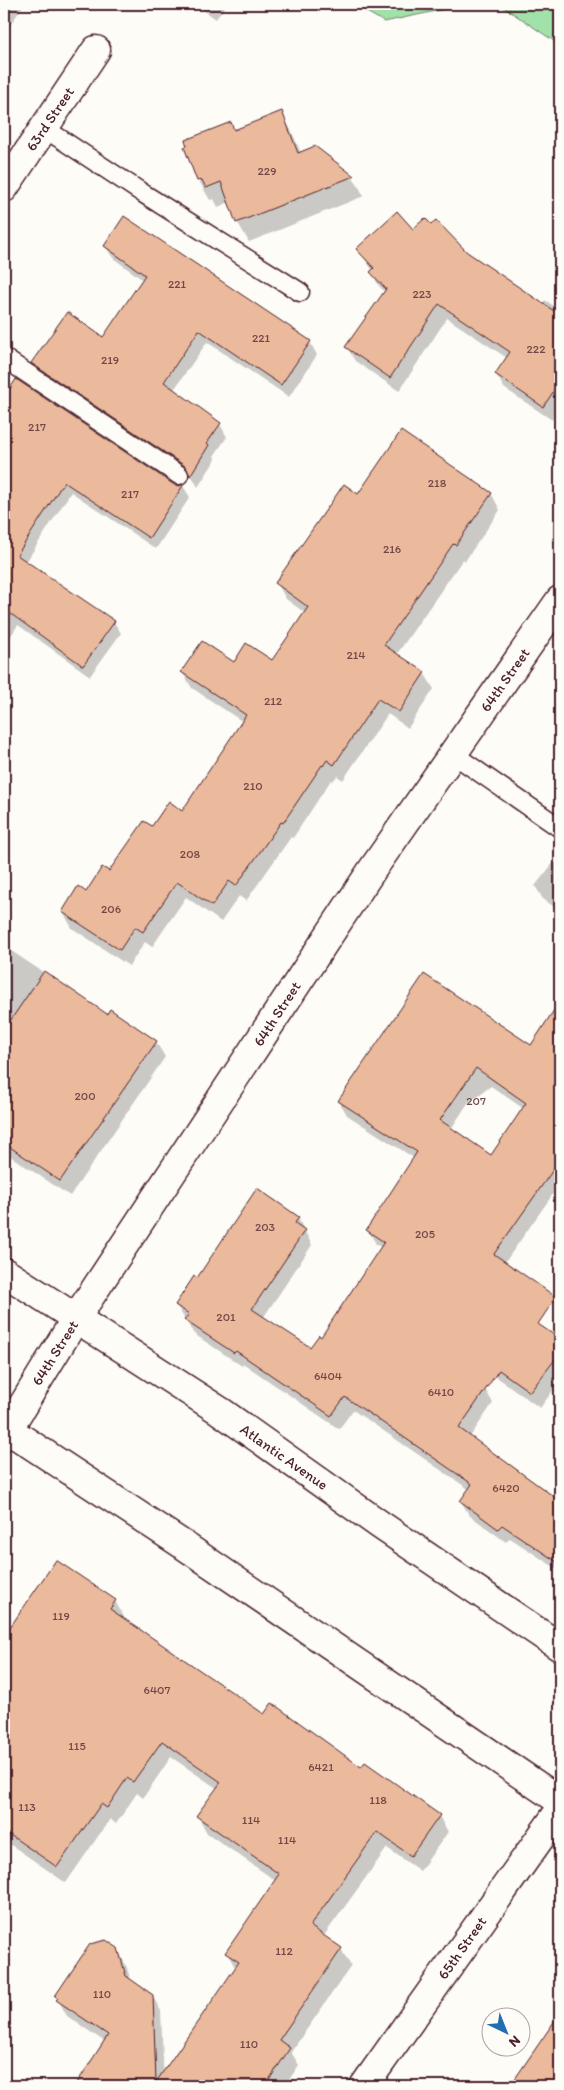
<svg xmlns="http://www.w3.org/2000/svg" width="564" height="2090" viewBox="0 0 564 2090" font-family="Itim,sans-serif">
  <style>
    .green { fill: #a1e1aa; stroke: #76806a }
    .shadow { fill: #0003; fill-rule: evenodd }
    .building { fill: #ebba9c; stroke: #4a1f2b; fill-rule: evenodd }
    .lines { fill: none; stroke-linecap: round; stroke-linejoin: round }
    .service-casing { stroke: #4a1f2b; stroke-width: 21 }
    .minor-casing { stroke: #4a1f2b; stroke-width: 31 }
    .trunk-casing { stroke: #4a1f2b; stroke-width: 31 }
    .service { stroke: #fdfcf7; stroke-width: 18 }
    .minor { stroke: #fdfcf7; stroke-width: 28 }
    .trunk { stroke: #fdfcf7; stroke-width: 28 }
    .labels { text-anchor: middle; stroke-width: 5; stroke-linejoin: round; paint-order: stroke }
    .number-label { font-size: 12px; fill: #724647 }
    .street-label { font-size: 15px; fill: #4a1f2b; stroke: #fdfcf7 }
  </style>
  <rect width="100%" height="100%" fill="#fdfcf7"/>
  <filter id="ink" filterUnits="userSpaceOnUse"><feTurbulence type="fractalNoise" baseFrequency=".02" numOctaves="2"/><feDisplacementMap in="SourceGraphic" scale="10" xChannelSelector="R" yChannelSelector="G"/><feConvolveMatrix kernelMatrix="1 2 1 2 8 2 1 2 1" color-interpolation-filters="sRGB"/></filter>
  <g filter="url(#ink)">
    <g class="green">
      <path d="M353,4H469L384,22Z"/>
      <path d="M499,4H560V45Z"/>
    </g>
    <g class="shadow">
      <path d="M4,4H24L4,35Z"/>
      <path d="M195,4H227L216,19Z"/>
      <path d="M281,113L292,132L301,153L315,148L353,177L364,196L249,242L238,223L230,202L218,207L214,199L210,200L199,181L185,148Z"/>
      <path d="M413,231L466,252L543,304L545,300L560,310V407L552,420L504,388L496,374L507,358L447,318L399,391L355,361L347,347L385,292L379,286L371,272L373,271L358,249Z"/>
      <path d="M105,246L310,342L317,355L289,397L207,342L173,391L220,424L227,437L214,456L216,459L198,487L193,478L40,376L32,363L103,338L143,280L113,258Z"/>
      <path d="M17,381L173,485L183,486L190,497L156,549L71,492L26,562L114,622L121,633L90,676L18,625L4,646V400Z"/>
      <path d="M491,493L500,510L465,561L463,559L397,654L424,673L434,689L408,728L388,714L343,780L337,776L333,781L331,780L293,838L291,837L246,901L239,896L221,922L186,897L152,947L145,942L129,966L72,928L63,912L110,873L152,828L183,812L243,722L192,688L182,672L235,664L273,662L305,613L286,599L277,583L358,496Z"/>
      <path d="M560,858V911L543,899L535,886L554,862L557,864Z"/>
      <path d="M4,946L107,1015L156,1042L165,1057L70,1196L4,1152Z"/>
      <path d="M560,1003V1184L439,1356L485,1389L493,1403L470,1437L558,1501L560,1499V1571L510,1538L506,1542L469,1515L461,1501L470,1490L353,1410L339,1429L244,1364L242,1366L194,1334L176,1305L197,1279L298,1218L312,1245L263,1318L311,1348L322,1339L382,1248L376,1244L368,1230L414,1158L347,1115L339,1101L531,1046ZM491,1086L524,1109L491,1157L451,1129L468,1103Z"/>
      <path d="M522,1315L560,1340V1381L540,1408L498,1378L489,1361Z"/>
      <path d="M56,1561L115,1601L124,1617L123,1619L265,1715L362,1769L439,1816L448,1832L420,1871L387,1848L323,1937L341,1949L351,1966L291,2052L299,2065L285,2086H171L164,2073L236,1969L227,1953L276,1881L207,1833L198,1816L218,1789L171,1757L143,1798L137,1793L116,1824L110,1819L66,1883L4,1840V1639Z"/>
      <path d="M117,1949L126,1965L131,1981L152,1995L161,2011L164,2086H77L105,2042L67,2016L56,1996Z"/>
      <path d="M560,2015V2086H512Z"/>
    </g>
    <g class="building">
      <path d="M282,111L298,153L315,146L354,176L236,223L221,182L206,188L202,180L197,181L184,147L187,146L185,140L231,122L234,130Z"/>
      <path d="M397,211L413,229L425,218L431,224L436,220L467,252L560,315V382L543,407L495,374L510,352L439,304L390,378L345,347L386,289L370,272L374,268L356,249Z"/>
      <path d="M124,216L311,341L281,385L199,330L164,382L221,423L207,443L209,445L190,476L185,466L31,363L67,312L103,337L145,275L104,246Z"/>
      <path d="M16,379L173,484L179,486L184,484L149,538L64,482L17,555L115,621L83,666L4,609V398Z"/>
      <path d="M401,431L492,493L456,545L453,544L384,645L425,672L399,712L378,699L334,765L327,760L323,766L322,765L283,823L281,822L236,886L229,881L212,906L177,882L143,932L135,927L120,950L62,912L78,886L86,892L102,867L109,871L144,821L152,826L169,801L182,811L246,715L181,672L202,641L234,662L246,643L272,660L308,607L275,583L344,484L358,494Z"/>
      <path d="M44,971L107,1014L110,1009L157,1041L60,1181L4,1143V1030Z"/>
      <path d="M424,974L531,1045L560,1001V1160L494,1254L556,1297L538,1324L560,1339V1353L530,1392L499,1370L459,1428L560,1501V1564L502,1525L498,1529L460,1501L472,1484L345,1397L331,1416L236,1351L234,1353L184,1320L189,1314L175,1305L194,1276L197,1278L257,1188L299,1217L295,1223L305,1230L252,1309L310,1347L319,1335L321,1337L384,1242L366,1230L417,1152L338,1101ZM476,1068L526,1103L491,1155L440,1120Z"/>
      <path d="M56,1560L116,1600L110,1609L264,1714L272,1703L361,1767L365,1762L440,1815L411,1856L377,1832L310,1926L342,1948L279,2040L290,2048L265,2086H75L108,2035L56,2000L58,1998L55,1996L90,1944L106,1940L118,1948L126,1976L153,1995L156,2082L239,1962L225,1953L279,1874L196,1816L221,1782L162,1741L133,1782L127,1778L107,1808L101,1804L57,1867L4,1831V1636Z"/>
      <path d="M560,2013V2086H510Z"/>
    </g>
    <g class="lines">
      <defs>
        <g id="service">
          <path d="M44,128L144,194L300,292"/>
          <path d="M4,358L179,475"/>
          <path d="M453,754L560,828"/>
        </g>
        <g id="minor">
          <path d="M4,188L96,50"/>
          <path d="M4,1272L220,1411L379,1524L560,1647"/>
          <path d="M4,1436L76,1318L372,870L560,600"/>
          <path d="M364,2086L560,1810"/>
        </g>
        <path id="trunk" d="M4,1427L179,1542L560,1801"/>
      </defs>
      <use href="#service" class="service-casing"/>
      <use href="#minor" class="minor-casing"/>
      <use href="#trunk" class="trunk-casing"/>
      <use href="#service" class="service"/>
      <use href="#minor" class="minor"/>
      <use href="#trunk" class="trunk"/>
    </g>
  </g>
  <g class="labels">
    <g class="number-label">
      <text x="267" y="175">229</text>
      <text x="177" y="288">221</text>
      <text x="422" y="298">223</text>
      <text x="261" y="342">221</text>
      <text x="536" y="353">222</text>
      <text x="110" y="364">219</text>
      <text x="37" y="431">217</text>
      <text x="437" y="487">218</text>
      <text x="130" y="498">217</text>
      <text x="392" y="553">216</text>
      <text x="356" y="659">214</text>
      <text x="273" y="705">212</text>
      <text x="253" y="790">210</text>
      <text x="190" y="858">208</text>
      <text x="111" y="913">206</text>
      <text x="85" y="1100">200</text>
      <text x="476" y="1105">207</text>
      <text x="265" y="1231">203</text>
      <text x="425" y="1238">205</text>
      <text x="226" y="1321">201</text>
      <text x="328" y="1380">6404</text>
      <text x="441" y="1396">6410</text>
      <text x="506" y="1492">6420</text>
      <text x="61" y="1620">119</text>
      <text x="157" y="1694">6407</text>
      <text x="77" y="1750">115</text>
      <text x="321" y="1771">6421</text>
      <text x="378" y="1804">118</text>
      <text x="27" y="1811">113</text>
      <text x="251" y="1824">114</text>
      <text x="287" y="1844">114</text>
      <text x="284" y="1955">112</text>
      <text x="102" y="1998">110</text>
      <text x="249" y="2048">110</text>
    </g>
    <g class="street-label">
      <text transform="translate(50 119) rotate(-56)" y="5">63rd Street</text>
      <text transform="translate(505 680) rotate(-55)" y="5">64th Street</text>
      <text transform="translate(277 1014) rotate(-57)" y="5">64th Street</text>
      <text transform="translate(55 1353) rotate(-58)" y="5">64th Street</text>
      <text transform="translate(284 1457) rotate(35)" y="5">Atlantic Avenue</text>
      <text transform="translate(462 1948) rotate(-55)" y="5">65th Street</text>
    </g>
  </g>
  <rect width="564" height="2090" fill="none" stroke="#fdfcf7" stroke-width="20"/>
  <rect x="10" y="10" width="544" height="2070" fill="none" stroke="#4a1f2b" stroke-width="2" filter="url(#ink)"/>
  <g transform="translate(506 2032) rotate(137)"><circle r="24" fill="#fdfcf7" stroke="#b5a4a5"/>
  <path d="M0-4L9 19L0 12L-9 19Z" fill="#1f6fb2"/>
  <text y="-8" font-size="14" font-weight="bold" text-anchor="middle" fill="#4a1f2b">N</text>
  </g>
</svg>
